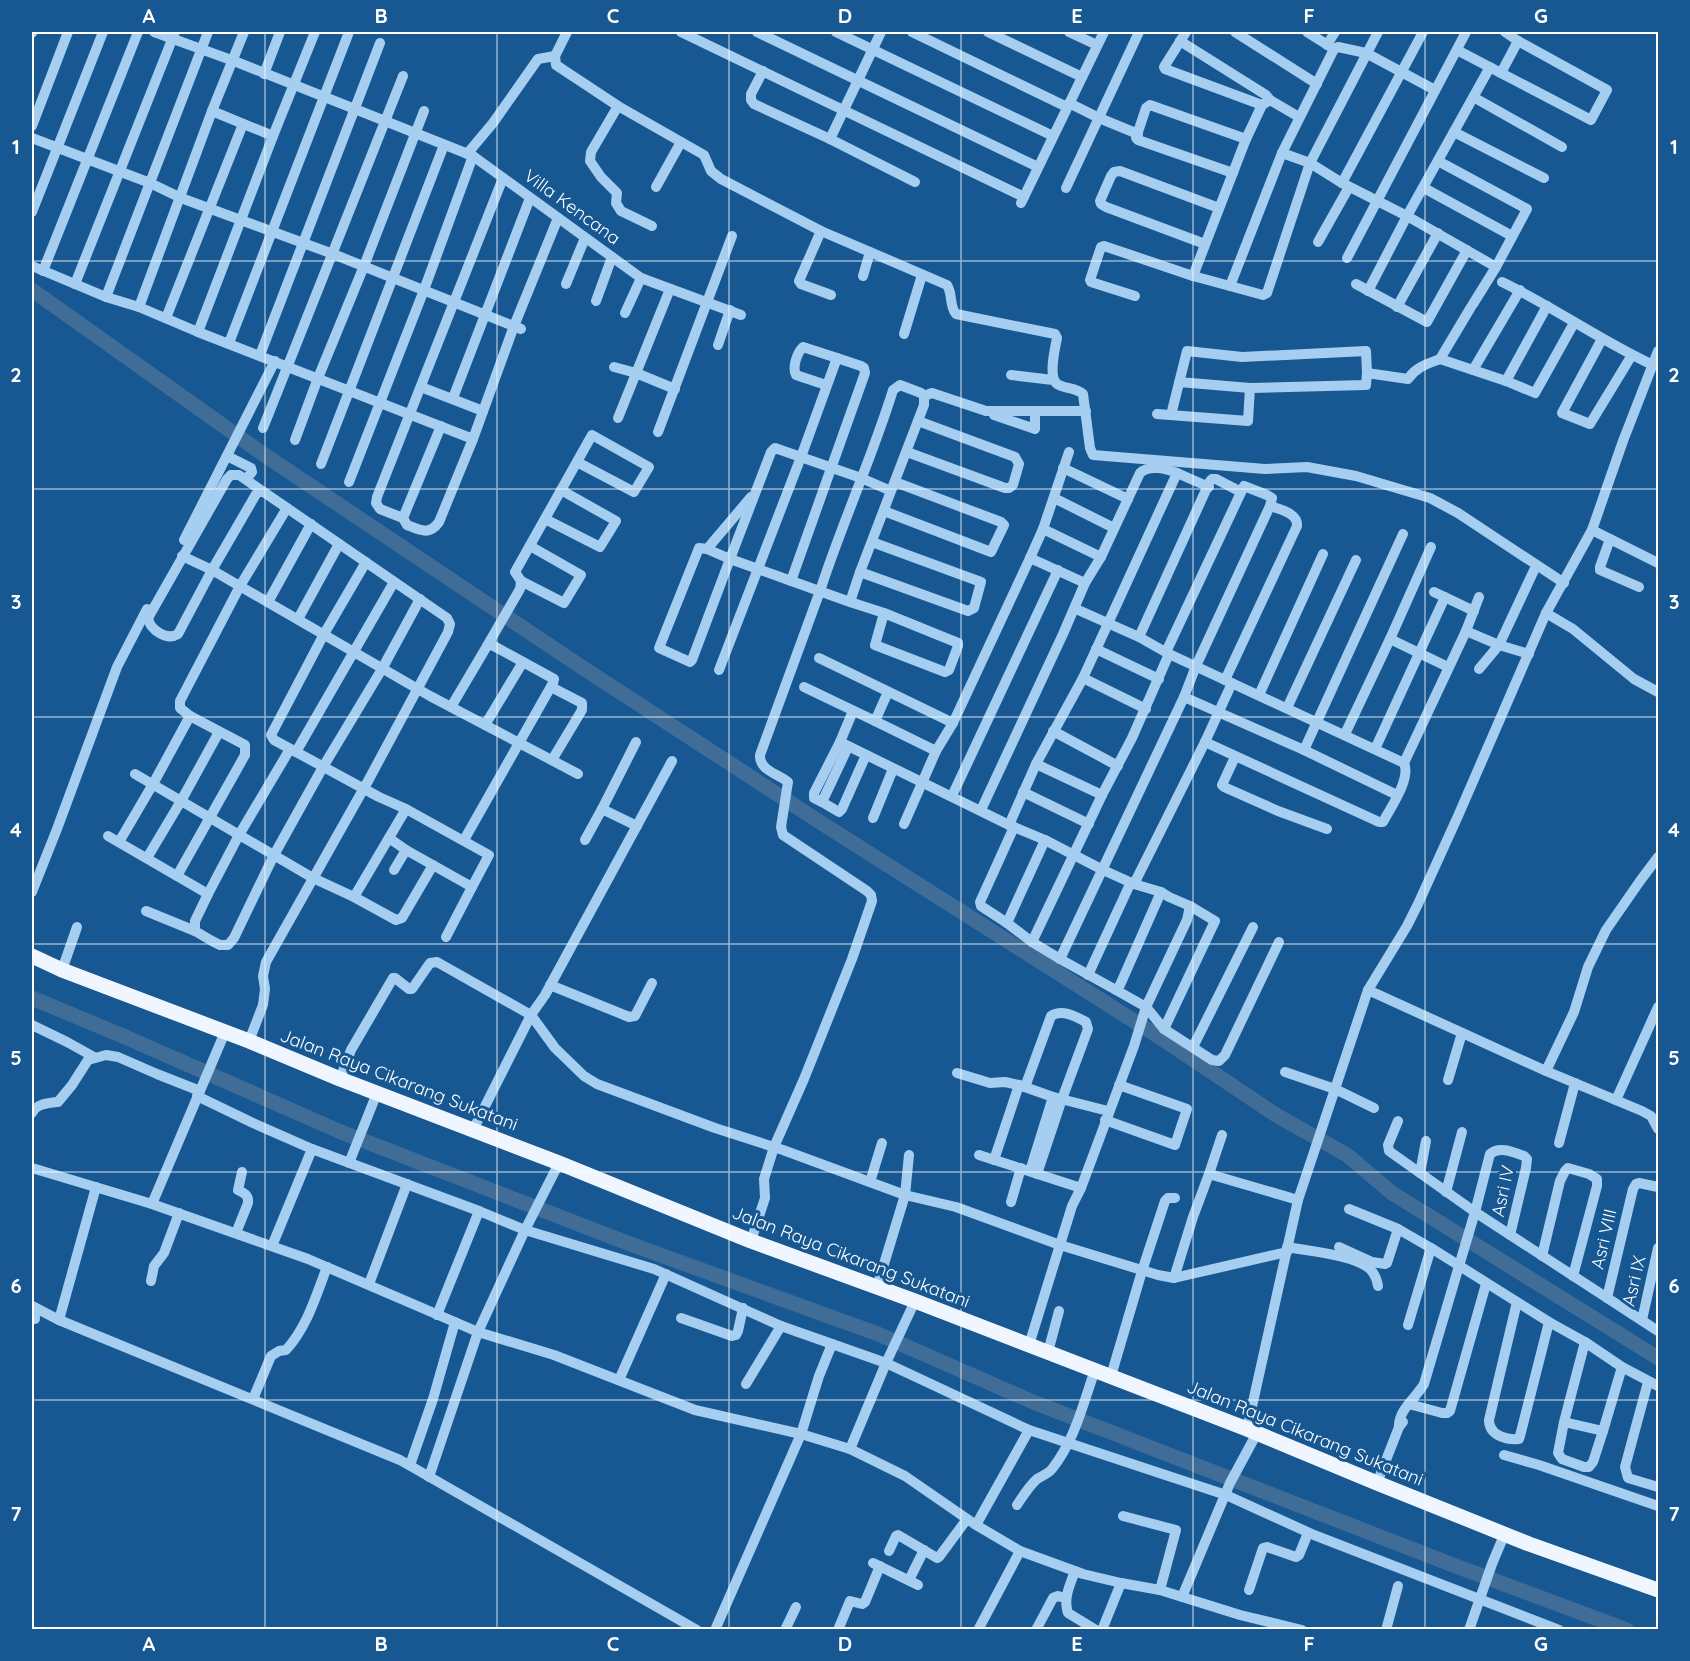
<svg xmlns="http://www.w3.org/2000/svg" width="1690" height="1661" viewBox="0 0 1690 1661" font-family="Quicksand,sans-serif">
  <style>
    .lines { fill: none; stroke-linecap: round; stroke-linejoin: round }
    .river { stroke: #406d98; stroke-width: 15 }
    .minor { stroke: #a6cef0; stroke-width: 10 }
    .major { stroke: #eff6ff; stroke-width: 15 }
    .grid { fill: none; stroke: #fff; stroke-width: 1.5; stroke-opacity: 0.55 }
    .labels { text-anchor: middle; stroke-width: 6; stroke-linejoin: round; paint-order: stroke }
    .street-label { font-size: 18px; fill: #fff; stroke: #175792 }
    .neatline { fill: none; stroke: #fff; stroke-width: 2 }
    .grid-label { font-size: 20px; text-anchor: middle; font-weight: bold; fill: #fff }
  </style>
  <rect width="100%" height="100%" fill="#175792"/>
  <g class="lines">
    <g class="river">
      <path d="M32,290L263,454L577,664L823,824L1164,1040L1276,1115L1347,1155L1392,1193L1658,1358"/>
      <path d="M32,998L123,1036L341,1132L630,1244L878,1334L1033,1402L1453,1565L1627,1630"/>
    </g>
    <g class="minor">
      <path d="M154,32L234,61L473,156L641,278L741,315"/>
      <path d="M567,32L555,56L556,65L618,106L704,155L711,171L721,179L821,231L947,285C953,294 949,306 956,314L1055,334L1057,338C1055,349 1047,380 1059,385C1067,389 1076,388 1083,394L1090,448L1093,455L1265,469L1307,467L1356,476L1430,498L1458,513L1564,583"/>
      <path d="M681,32L1024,197"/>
      <path d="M757,32L1038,167"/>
      <path d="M836,32L1053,136"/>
      <path d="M912,32L1067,107"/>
      <path d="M988,32L1082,77"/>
      <path d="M1069,32L1097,45"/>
      <path d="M1186,32L1164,67L1165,69L1262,105"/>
      <path d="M1235,32L1317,84"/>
      <path d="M1307,32L1334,49"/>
      <path d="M1378,32L1310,163L1342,183L1407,216L1490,67"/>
      <path d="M32,33V32"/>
      <path d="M1180,41L1266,95L1270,100"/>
      <path d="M1327,45L1335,32"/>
      <path d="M1457,50L1591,120L1607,90L1518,41L1505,32"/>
      <path d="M763,71L751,94V100L754,104L830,139L915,182"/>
      <path d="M1501,73L1518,41"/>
      <path d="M264,74L280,32"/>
      <path d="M1475,98L1562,147"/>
      <path d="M1069,103L1099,118L1138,134"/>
      <path d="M618,106L591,152L590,161L601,177L617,193L616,203L621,211L652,226"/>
      <path d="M212,111L273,136"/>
      <path d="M32,126L68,32"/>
      <path d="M1454,132L1544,178"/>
      <path d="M32,138L150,183L181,198L333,254L521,329"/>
      <path d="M830,139L881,32"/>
      <path d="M467,154L493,123L538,59L555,56"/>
      <path d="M1438,161L1527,209L1496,267L1473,304"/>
      <path d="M1233,173L1138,140L1136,138L1146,108L1150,105L1246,139"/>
      <path d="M1342,183L1423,32"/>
      <path d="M656,187L681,142"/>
      <path d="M1066,188L1139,32"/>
      <path d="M1424,188L1512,236"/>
      <path d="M1021,203L1104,32"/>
      <path d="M32,212L103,32"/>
      <path d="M821,231L799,281L801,284L831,295"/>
      <path d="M1318,242L1349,187"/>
      <path d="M1205,244L1106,207L1101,204L1100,201L1111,176L1114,172L1120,171L1219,208"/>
      <path d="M1347,258L1466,32"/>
      <path d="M32,266L106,297L139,307L198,332L473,439"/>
      <path d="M43,271L138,32"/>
      <path d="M863,276L870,252"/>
      <path d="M1193,276L1246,139L1262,105L1270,100L1299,117"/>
      <path d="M1502,282C1554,307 1601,341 1653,365"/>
      <path d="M75,284L175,32"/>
      <path d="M566,284L585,238"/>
      <path d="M1356,284L1427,322L1467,250"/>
      <path d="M1230,286L1263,295L1267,293L1310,163L1282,153"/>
      <path d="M1368,291L1407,216L1496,267"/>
      <path d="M1135,296L1091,282L1090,280L1101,247L1104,246L1193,276L1230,286L1282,153L1334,49L1338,47L1366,53L1435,90"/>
      <path d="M106,297L208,32"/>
      <path d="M596,301L612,257"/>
      <path d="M139,307L212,111L244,32"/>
      <path d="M1397,307L1438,233"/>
      <path d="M1471,307L1440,359L1506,381L1535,393L1574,323"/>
      <path d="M625,313L641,278"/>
      <path d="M166,318L243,124"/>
      <path d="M198,332L273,136L315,32"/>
      <path d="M904,334L922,275"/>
      <path d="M1602,339L1562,413L1590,424L1632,355"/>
      <path d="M229,343L349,32"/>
      <path d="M718,345L730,310"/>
      <path d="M260,355L380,43"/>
      <path d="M614,367L636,373L675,389"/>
      <path d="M1473,370L1520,290"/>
      <path d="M1367,373L1408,379C1416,367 1427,364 1440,359"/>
      <path d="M1011,375L1053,380"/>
      <path d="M1506,381L1547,306"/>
      <path d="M421,387L483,411"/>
      <path d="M924,396L932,393L986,411H1086"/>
      <path d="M453,398L530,198"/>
      <path d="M1157,414L1248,421L1250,388"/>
      <path d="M994,415L1035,429V411"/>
      <path d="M1171,415L1187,351L1242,357L1366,351L1367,373L1366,385L1250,388L1179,382"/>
      <path d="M618,418L670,289"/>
      <path d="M441,426L403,518L407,525C420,530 429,536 439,522L473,439L514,326L558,218"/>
      <path d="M263,428L403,76"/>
      <path d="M658,432L732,236"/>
      <path d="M295,440L318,378L364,266L424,111"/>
      <path d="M907,452L1005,488H1009L1013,485L1019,464L1015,457L918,421"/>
      <path d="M227,456L251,468L252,472L246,479"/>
      <path d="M321,464L444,145"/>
      <path d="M1063,468L1128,499"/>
      <path d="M349,482L424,290L473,156"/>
      <path d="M1054,498L1114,528"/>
      <path d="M884,511L991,552L1004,525L1001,522L895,482"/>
      <path d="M403,518L380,509L376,503L377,497L503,178"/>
      <path d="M545,519L600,547L616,521L561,490"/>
      <path d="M1043,529L1101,557"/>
      <path d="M1592,530L1658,563"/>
      <path d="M1610,539L1600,567V570L1639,587"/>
      <path d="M184,540L275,361"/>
      <path d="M699,548L707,549L730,559L692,660L690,662L659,648Z"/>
      <path d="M707,549L751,497"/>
      <path d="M182,556L212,570L430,696L578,774"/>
      <path d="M1030,558L1043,529L1069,452"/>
      <path d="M366,562L324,634L271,735L274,740L379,797L406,809L489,855L472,887L406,850L389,838"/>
      <path d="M860,572L968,611L974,608L981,582L872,542"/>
      <path d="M521,581L564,603L581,575L530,546"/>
      <path d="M791,581L865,373L864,368L861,366L837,358"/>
      <path d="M1434,592L1474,611"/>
      <path d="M268,602L311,524"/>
      <path d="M850,602L884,613L958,643V646L949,670L945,672L875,645L884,613"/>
      <path d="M1074,610L1076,609L1139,637L1169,654L1404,763L1466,631L1479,597"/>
      <path d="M1546,613L1573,629L1634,679L1658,692"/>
      <path d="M298,619L339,544"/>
      <path d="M1466,631L1499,645L1529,654"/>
      <path d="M1139,637L1210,481L1212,479H1216L1241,492"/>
      <path d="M1390,639L1448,667"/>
      <path d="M487,646L520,589L521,581L515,572L592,435L649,467L634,492L577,462"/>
      <path d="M1096,649L1159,679"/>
      <path d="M819,658L953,723"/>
      <path d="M1479,669L1499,645L1536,566"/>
      <path d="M719,670L801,457L837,358L803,347C797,353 792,367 796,375L826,385"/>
      <path d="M1083,678L1146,709"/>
      <path d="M1225,680L1297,526C1298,513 1281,510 1270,506"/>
      <path d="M551,687L582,703V710L552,760"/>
      <path d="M804,687L875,721L888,692"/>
      <path d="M1259,695L1323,554"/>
      <path d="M1184,697L1304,750L1403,534"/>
      <path d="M451,707L487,646L492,645L554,679L553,683L464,840"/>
      <path d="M1287,708L1356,560"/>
      <path d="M875,721L936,751"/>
      <path d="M485,725L523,662"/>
      <path d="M1053,731L1118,766"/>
      <path d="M1345,734L1390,639L1431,547"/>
      <path d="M636,742L602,809L637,826"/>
      <path d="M840,742L1009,825L1045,840L1103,870L1134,884L1161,892L1169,897L1190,906L1187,920L1146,1007L1134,1046L1081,1188L1072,1206L1029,1345"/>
      <path d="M1205,742L1379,822H1383C1391,807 1411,779 1404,763"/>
      <path d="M848,747L822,802L839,812L842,809L866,755"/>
      <path d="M290,749L239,835L208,894L195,921V931L212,941L220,945H228L234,938L274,855L323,767L382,669L420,599"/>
      <path d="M1375,749L1445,597"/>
      <path d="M1304,750L1397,795"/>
      <path d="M296,752L394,582"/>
      <path d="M1235,757L1222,785L1224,787L1278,811L1327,829"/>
      <path d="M1036,764L1102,795"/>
      <path d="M135,774L313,878L354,897L396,920L402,918L433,865"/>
      <path d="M1023,792L1089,824"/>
      <path d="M952,796L1058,570"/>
      <path d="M822,802L814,798V793L840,742L853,711"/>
      <path d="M981,810L1063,634L1085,583L1101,557L1140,473C1149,464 1167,469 1177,473"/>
      <path d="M873,818L893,769"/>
      <path d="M904,824L936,751L953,723L1030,558L1085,583"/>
      <path d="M1009,825L1036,764L1083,678L1177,473L1209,487"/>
      <path d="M108,836L208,894"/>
      <path d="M585,840L602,809"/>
      <path d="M1045,840L1007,923L1032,942L1060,959L1116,990L1120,985L1161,892"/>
      <path d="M119,842L153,784L190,716"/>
      <path d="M147,858L181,801L219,732"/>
      <path d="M394,870L406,850"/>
      <path d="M177,876L245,755V745L190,716L180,708V701L240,586L287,508"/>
      <path d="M1134,884L1205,742L1232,683"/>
      <path d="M32,892L57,829L117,667L147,609"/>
      <path d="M354,897L406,809"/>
      <path d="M146,911L195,931"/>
      <path d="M1007,923L981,906L980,902L1014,827"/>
      <path d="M446,937L472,887"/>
      <path d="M1032,942L1102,795L1132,738L1169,654"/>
      <path d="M1060,959L1184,697L1196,666L1270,506L1272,498L1267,495L1244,486L1166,652"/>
      <path d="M62,970L77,927"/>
      <path d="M1088,975L1131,882"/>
      <path d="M550,985L629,1017L635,1016L652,983"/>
      <path d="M1116,990L1146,1007L1164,1029L1212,1060L1219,1061L1225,1055L1279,942"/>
      <path d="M1368,990L1546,1071L1642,1111L1651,1116L1658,1129"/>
      <path d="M32,1025L67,1042L94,1057"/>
      <path d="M1164,1029L1215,921L1190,906"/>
      <path d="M249,1041L263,1005L265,989L263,976L266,962L368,781L448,632L450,624L447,618L239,475H231L227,479L148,618C150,630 167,641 178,634L212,570L259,489"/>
      <path d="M1193,1047L1253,927"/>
      <path d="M1546,1071L1574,1012L1588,967L1606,930L1640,881L1658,857"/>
      <path d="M1285,1072L1335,1089L1374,1108"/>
      <path d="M957,1073L990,1083L1005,1082L1019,1085L1053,1097L1108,1111"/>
      <path d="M340,1079L351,1050L393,978H395L409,989H412L430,963L437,962L531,1015L555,1048L584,1076L597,1084L715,1128L783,1150L905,1195L956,1207L1060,1245L1158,1275L1174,1278L1287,1252"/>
      <path d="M1448,1080L1462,1033"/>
      <path d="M1025,1087L1051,1016C1062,1009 1075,1016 1086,1022L1088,1029L1062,1099L1037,1174"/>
      <path d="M197,1096L253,1123L312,1149L479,1211L525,1230L654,1269L781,1326L886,1363L1029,1430L1226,1495L1314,1535L1559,1630"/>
      <path d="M1616,1100L1658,1007"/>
      <path d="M32,1113C36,1104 48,1103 58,1102L72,1085L88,1060L106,1055L118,1057L157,1074L200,1091"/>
      <path d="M1105,1120L1175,1145L1187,1109L1119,1085"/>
      <path d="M1398,1121L1388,1145L1389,1151L1475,1212L1490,1154C1499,1146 1513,1152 1524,1156L1527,1159L1526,1168L1510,1235"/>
      <path d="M473,1130L531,1015L545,995L672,761"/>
      <path d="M1222,1135L1209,1174L1298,1200"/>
      <path d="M1559,1143L1575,1083"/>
      <path d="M979,1155L1081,1188"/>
      <path d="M994,1160L1019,1085"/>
      <path d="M349,1163L377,1093"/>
      <path d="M32,1168L152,1204L308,1259L478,1332L554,1355L695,1410L801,1434L850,1449L905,1476L976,1525L1020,1551L1083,1574L1121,1583L1160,1590L1240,1615L1302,1630"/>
      <path d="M1030,1171L1053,1097"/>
      <path d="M1420,1173L1426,1141"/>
      <path d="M870,1182L882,1143"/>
      <path d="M1446,1192L1462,1132"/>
      <path d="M1011,1202L1021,1168"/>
      <path d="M152,1204L225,1032"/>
      <path d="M1349,1209L1398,1229L1431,1248L1549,1322L1585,1342L1622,1367L1658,1386"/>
      <path d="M236,1233L248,1203C249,1195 244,1193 238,1190L242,1172"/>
      <path d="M751,1241L765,1198L764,1179L774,1147L804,1079L852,959L872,901L871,895L867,891L783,835L781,827L788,782C778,774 759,770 760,755L820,591C842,523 872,458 893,390L900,385L921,393L924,396V405L860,572L850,602C810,588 770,573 730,559L771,452L775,448L861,478L891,491"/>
      <path d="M272,1246L312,1149"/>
      <path d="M1287,1247C1309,1251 1355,1255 1370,1269C1375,1274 1377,1280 1378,1286"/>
      <path d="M1339,1247L1372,1262L1385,1264L1387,1263L1398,1229"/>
      <path d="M1542,1256L1560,1181L1565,1171L1568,1168L1589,1174L1597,1179V1186L1573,1276"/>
      <path d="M1174,1278L1193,1217L1209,1174"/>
      <path d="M151,1281L154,1266L164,1253L179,1213"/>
      <path d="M369,1284L407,1184"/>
      <path d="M877,1287L905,1195L909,1155"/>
      <path d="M1607,1298L1633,1189L1636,1184L1639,1183L1658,1187"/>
      <path d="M1517,1302L1489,1420C1489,1435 1505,1440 1519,1439L1520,1436L1549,1322"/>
      <path d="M32,1306L34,1307L35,1319L32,1317"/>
      <path d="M34,1307L59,1320L400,1460L697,1630"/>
      <path d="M437,1315L479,1211"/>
      <path d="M681,1318L732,1336L736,1335L738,1331L743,1308"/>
      <path d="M59,1320L96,1187"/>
      <path d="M1642,1320L1658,1248"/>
      <path d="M1408,1325L1431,1248"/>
      <path d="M1048,1352L1059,1311"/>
      <path d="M1111,1376L1142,1271L1165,1201L1168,1198H1175"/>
      <path d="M619,1380L666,1274"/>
      <path d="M1648,1382L1625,1467L1628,1478L1658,1487"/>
      <path d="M746,1384L781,1326"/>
      <path d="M253,1399L271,1356L279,1351L286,1350C307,1327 316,1296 327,1267"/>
      <path d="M1409,1404L1442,1413H1447L1450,1411L1486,1284"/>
      <path d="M1564,1422L1603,1431L1593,1462L1589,1467H1584L1562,1459L1558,1453L1564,1422L1585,1342"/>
      <path d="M1399,1427C1398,1410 1416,1398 1424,1384L1475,1212L1658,1331"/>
      <path d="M1247,1429L1298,1200L1368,990L1407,926L1418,904L1458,816L1546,613L1592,530L1623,441L1658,351"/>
      <path d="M1603,1431L1622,1367"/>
      <path d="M850,1449L886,1363L915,1301"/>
      <path d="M1504,1455L1539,1465L1658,1506"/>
      <path d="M410,1465L433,1399L455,1322"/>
      <path d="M429,1477L478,1332L525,1230L559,1163"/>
      <path d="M1377,1483L1399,1427L1403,1422"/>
      <path d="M1017,1505C1023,1496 1029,1486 1037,1479C1043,1475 1048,1474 1052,1469C1075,1440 1083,1404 1095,1370"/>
      <path d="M1123,1516L1176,1530L1160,1590"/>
      <path d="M976,1525L1029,1430"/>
      <path d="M889,1551L896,1536L898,1535L937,1558L939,1557L967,1519"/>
      <path d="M873,1563L918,1585"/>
      <path d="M1075,1571C1070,1585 1063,1598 1068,1613L1096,1630"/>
      <path d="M909,1580L924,1550"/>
      <path d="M1249,1590L1263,1548L1267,1547L1296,1557L1299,1555L1308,1533"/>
      <path d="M1182,1597L1230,1483L1257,1433"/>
      <path d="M715,1630L801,1434L819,1376L832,1344"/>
      <path d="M785,1630L796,1607"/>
      <path d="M838,1630L850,1601L862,1604L865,1602L880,1566"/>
      <path d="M978,1630L1020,1551"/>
      <path d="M1036,1630L1053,1598L1058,1596L1065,1598"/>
      <path d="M1102,1630L1121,1583"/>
      <path d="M1386,1630L1398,1586"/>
      <path d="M1469,1630L1492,1564L1505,1533"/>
    </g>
    <path class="major" d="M32,956L62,970L249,1041L340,1079L559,1163L751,1241L915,1301L1247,1429L1377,1483L1529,1544L1658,1590"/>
  </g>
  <path class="grid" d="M265,32V1630M497,32V1630M729,32V1630M961,32V1630M1193,32V1630M1425,32V1630M32,261H1658M32,489H1658M32,717H1658M32,944H1658M32,1172H1658M32,1400H1658"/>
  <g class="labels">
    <g class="street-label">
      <text transform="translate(572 207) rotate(36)" y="6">Villa Kencana</text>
      <text transform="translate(399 1080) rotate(21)" y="6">Jalan Raya Cikarang Sukatani</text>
      <text transform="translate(1503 1191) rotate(-78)" y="6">Asri IV</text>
      <text transform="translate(1604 1239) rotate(-77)" y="6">Asri VIII</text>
      <text transform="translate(851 1257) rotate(21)" y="6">Jalan Raya Cikarang Sukatani</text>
      <text transform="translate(1634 1281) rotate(-77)" y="6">Asri IX</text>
      <text transform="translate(1305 1433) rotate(22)" y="6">Jalan Raya Cikarang Sukatani</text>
    </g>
  </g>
  <rect width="1690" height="1661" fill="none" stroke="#175792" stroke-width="66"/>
  <rect x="33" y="33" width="1624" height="1595" class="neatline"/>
  <g class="grid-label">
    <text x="149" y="23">A</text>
    <text x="381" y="23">B</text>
    <text x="613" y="23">C</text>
    <text x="845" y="23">D</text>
    <text x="1077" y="23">E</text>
    <text x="1309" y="23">F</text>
    <text x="1541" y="23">G</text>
    <text x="16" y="154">1</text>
    <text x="1674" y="154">1</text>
    <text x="16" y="382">2</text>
    <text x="1674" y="382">2</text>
    <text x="16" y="609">3</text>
    <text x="1674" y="609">3</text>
    <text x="16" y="837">4</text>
    <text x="1674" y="837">4</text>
    <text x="16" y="1065">5</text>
    <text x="1674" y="1065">5</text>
    <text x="16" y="1293">6</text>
    <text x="1674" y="1293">6</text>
    <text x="16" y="1521">7</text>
    <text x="1674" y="1521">7</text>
    <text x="149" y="1651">A</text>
    <text x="381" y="1651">B</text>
    <text x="613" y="1651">C</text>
    <text x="845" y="1651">D</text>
    <text x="1077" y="1651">E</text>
    <text x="1309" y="1651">F</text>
    <text x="1541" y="1651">G</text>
  </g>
</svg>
